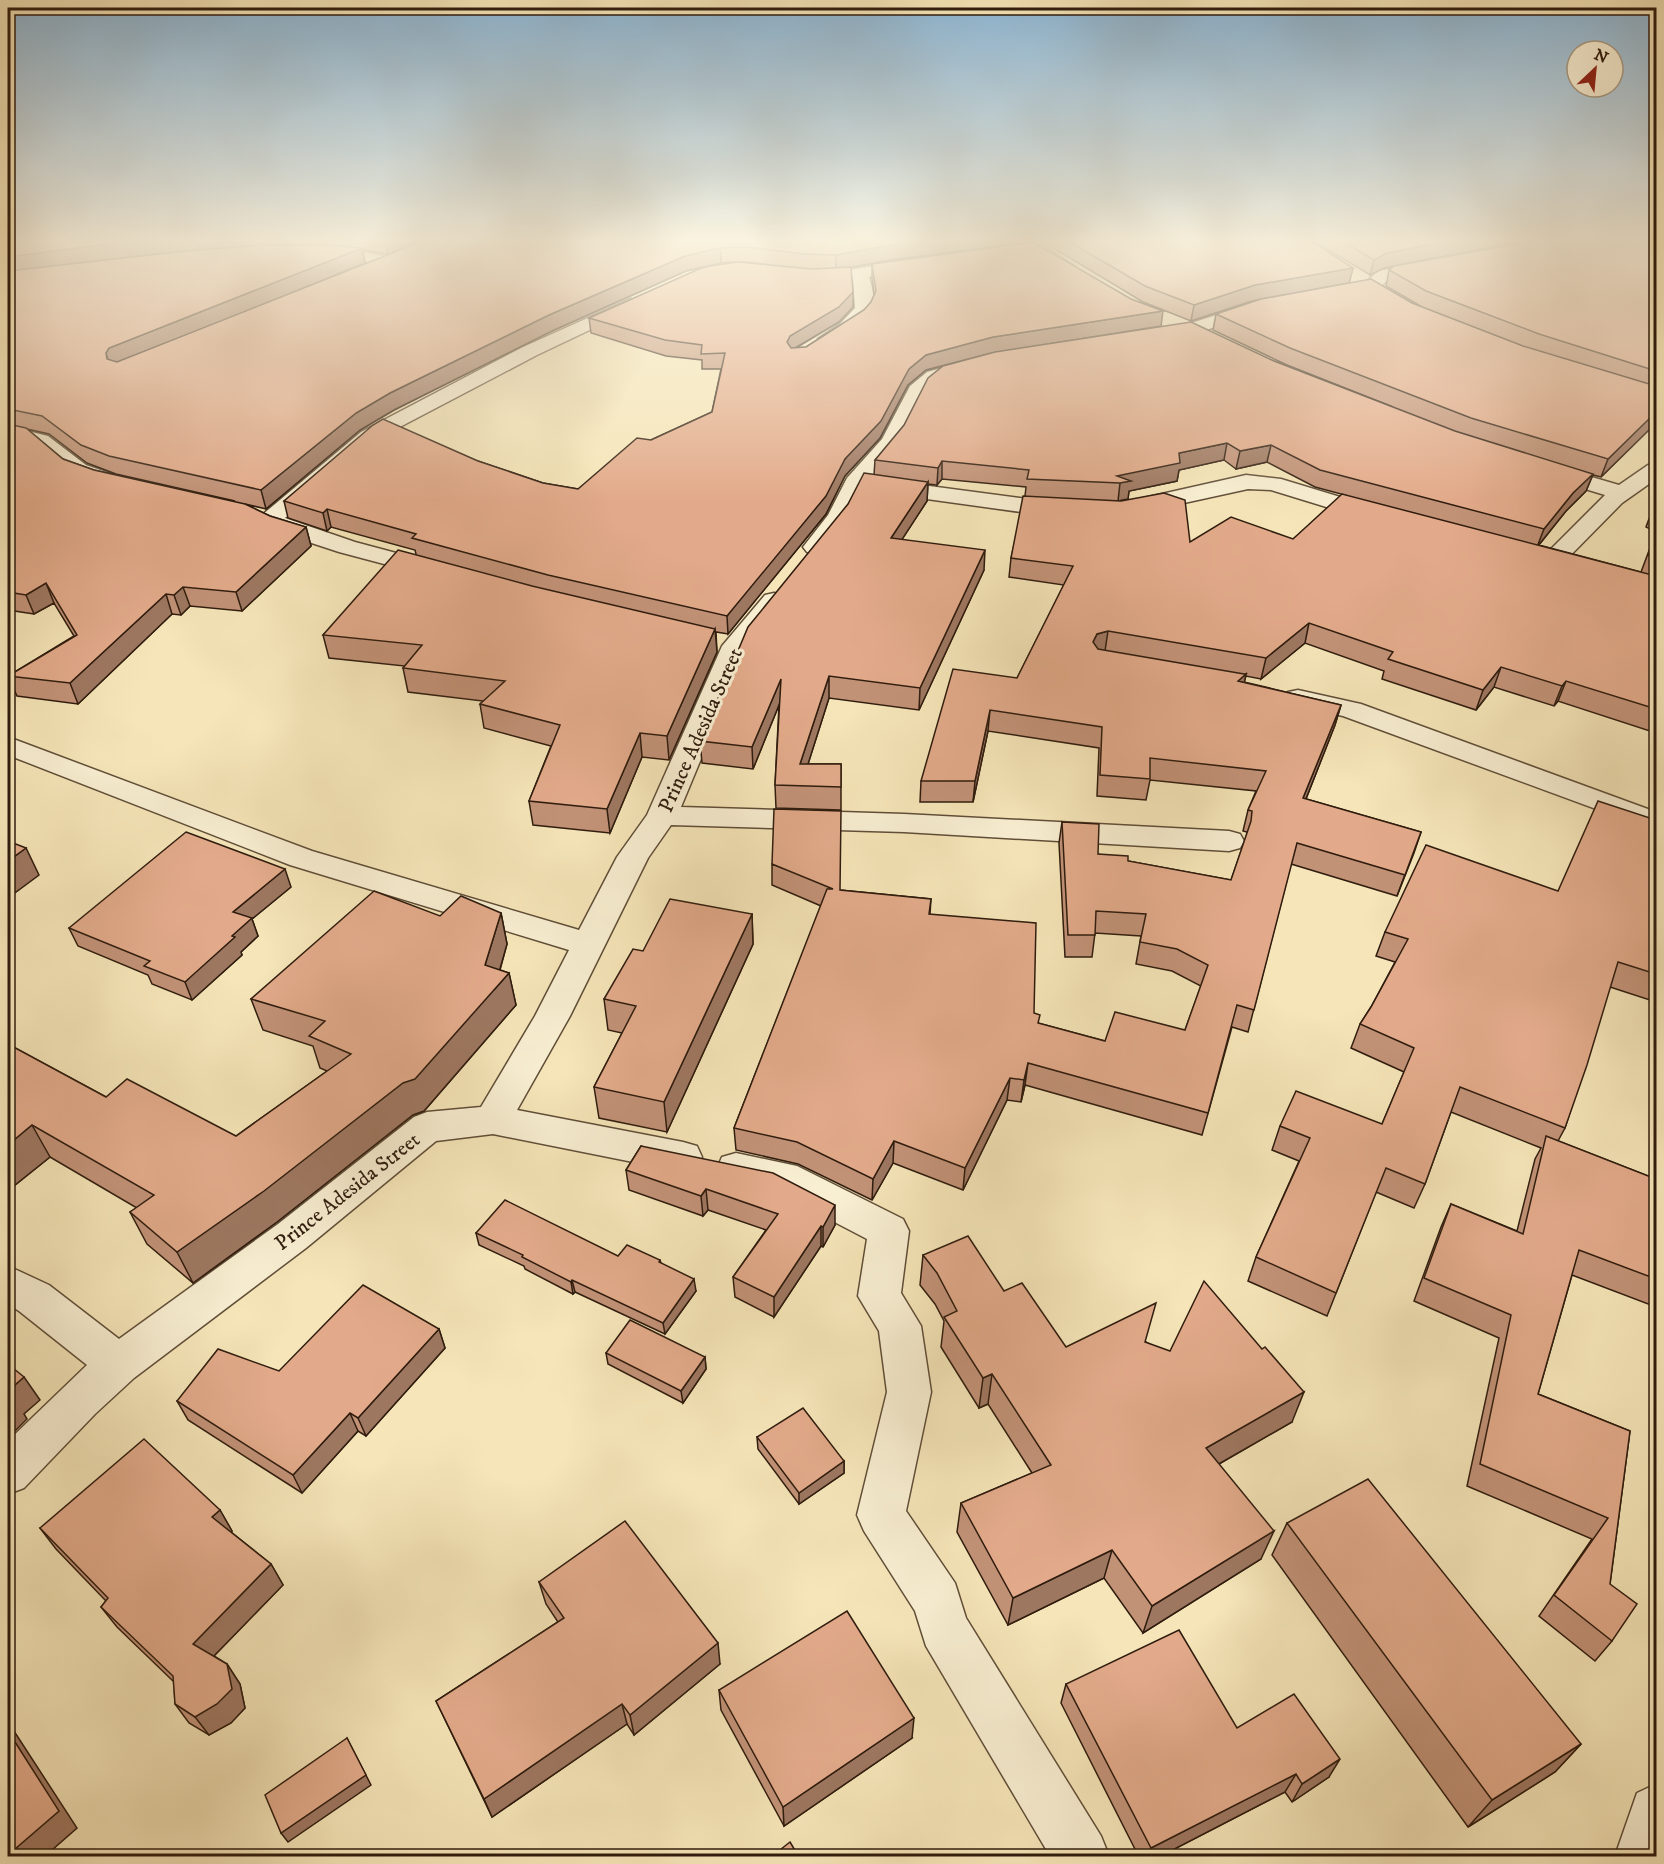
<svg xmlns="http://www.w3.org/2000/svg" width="1664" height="1864" viewBox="0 0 1664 1864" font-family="'IM FELL DW Pica',serif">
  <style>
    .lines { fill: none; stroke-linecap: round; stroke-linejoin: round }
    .minor-casing { stroke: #604e38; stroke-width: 3 }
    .minor { fill: #f8eed1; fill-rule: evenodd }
    .wall { fill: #c29277; stroke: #2f1c0e; stroke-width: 1.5; fill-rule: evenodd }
    .shaded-wall { fill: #9e7761; stroke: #2f1c0e; stroke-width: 1.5 }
    .building { fill: #e2aa8a; stroke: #2f1c0e; stroke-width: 1.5 }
    .labels { text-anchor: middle; stroke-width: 6; stroke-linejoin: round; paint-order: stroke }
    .street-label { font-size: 21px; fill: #2f1c0e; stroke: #f8eed1 }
  </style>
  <rect width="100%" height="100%" fill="#f5e5b8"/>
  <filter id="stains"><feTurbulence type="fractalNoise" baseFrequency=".00333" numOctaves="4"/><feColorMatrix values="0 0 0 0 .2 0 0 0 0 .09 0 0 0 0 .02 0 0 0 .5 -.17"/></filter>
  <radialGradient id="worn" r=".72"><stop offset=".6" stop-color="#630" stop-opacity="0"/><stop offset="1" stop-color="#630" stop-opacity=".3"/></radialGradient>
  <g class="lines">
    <defs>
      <g id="minor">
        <path d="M1017,240H1035L1075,267L1067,272L1061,270L1029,252Z"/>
        <path d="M320,247H340L397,259L399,262L391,267L340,257L314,255L312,252Z"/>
        <path d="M916,259L924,264L922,267L869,277C872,286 876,301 872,310C865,325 836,347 821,343L818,339L840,324L855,308L853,279C836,282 817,285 800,281L798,277L800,273L836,272Z"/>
        <path d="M1431,261L1437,263L1439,266L1437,269L1389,279L1377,290L1335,298L1329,297L1327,293L1329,289L1366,282L1378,271Z"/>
        <path d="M630,299L636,300L639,304L636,308L537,355L375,440L285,518L355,542L441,565L445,570L441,575L433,577L339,552L260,526L256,520L361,432L523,347Z"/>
        <path d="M1258,302L1264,303L1267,307L1264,311L1197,333L1157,339L1151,338L1148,334L1151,330L1188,324Z"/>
        <path d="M967,361L974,363L976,367L974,371L941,380L925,393L901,441L865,485L846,522L823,552L815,554L807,552L803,547L828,515L847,478L882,439L910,386L927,372Z"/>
        <path d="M8,426L48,436L86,465L115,475L118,480L115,485C83,492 59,460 35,446C28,441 16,440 8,438Z"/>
        <path d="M1547,464L1619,485L1648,465L1656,464V479L1622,503L1561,565L1553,567L1545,565L1541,560L1545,555L1605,495L1539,475L1536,470L1539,465Z"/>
        <path d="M1246,475L1281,479L1383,510L1386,515L1383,520L1375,522L1271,490L1248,489L1134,514L1126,512L1123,507L1126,502Z"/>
        <path d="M884,480L1028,499L1073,502L1076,507L1073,512L1028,513L876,492L873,487L876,482Z"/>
        <path d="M774,593L783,595L786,600L747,648L681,807L904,814L1229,831L1240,834L1244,841L1240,848L1229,851L904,832L671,825L648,858L570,1016L517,1110L683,1142L697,1146L702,1157L697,1168L683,1172L493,1134L436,1141L306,1248L134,1378L95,1414L24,1488L8,1494V1441L87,1365L19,1311L8,1304V1266L49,1285L119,1339L278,1224L414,1117L427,1112L481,1107L535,1016L569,950L290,865L8,755V737L312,851L579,930L617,857L647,815L722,646L765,595Z"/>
        <path d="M1298,690L1361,704L1656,812V831L1343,716L1288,704L1284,698L1288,692Z"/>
        <path d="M736,1153L797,1166L903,1219L909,1231L901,1293L921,1326L931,1392L906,1511L955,1583L966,1618L1101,1836L1109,1856H1050L926,1646L915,1611L864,1531L857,1515L887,1392L879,1331L858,1296L867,1239L775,1191L722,1179L717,1168L722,1157Z"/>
        <path d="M1656,1784V1856H1615L1637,1793Z"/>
      </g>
    </defs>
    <use href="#minor" class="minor-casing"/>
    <use href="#minor" class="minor"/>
  </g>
  <g class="wall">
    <path d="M8,240H1018L896,259L850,267L853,307L839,322L796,348L806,347L864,310L871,302L874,295L872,278V264L1161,326L1274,361L1393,407L1287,365L1213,330L1216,314L1412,303L1422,307L1386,286L1389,270L1394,266L1384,268L1370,275L1312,240H1528L1395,266L1656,240V423L1601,477L1593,475L1586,491L1566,511L1539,545L1641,572L1656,532L1646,527L1653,508L1656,505V733L1558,701L1554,706L1494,687L1476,710L1382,679L1384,671L1305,643L1261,679L1246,676L1244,682L1341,705L1335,725L1306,799L1421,832L1397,896L1291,864L1248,1032L1232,1027L1202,1135L1025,1085L1021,1102L1007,1100L963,1190L893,1163L872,1200L798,1164L736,1150L734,1128L821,906L772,885V864L840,890L931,899L930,914L1034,1013L1038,1023L1105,1041L1185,1030L1201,986L1172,971L1136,964L1141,936L1095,933L1092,957H1065L1059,843L1062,822L1098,854L1128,861L1231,880L1247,834V832L1243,831L1248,810L1256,791L1150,780L1146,800L1097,796L1099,748L988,731L973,802H920L921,781L1017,678L1064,585L1009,577L1011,558L1025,496L1026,487L942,479L937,485L928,484L927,501L902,539L984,570L919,710L829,698L808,764H841V810L776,808L775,785L779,705L753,769L702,763L700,741L874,475L875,460L995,352L926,370L908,385L880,438L845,476L826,514L728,634L716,632L717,652L669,760L642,757L610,833L533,825L529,801L551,746L484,728L480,704L483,701L408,692L403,668L405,666L329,658L323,635L416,554L415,550L331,527L327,531L288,518L284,501L478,461L543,483L578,489L651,440L712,412L721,369H702V360L666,356L591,333L589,318L736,262L721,263L686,271L552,331L394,410L360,430L266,509L245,504L270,516L306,527L311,546L242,611L190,606L181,615L172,614L78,704L17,696L8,676L74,636L54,603L34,614L8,610ZM414,243L395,252L273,301L365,263L363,250L388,254ZM170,253L114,259L156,254ZM741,262H746L772,265ZM27,429L49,434L87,463L116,474L235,501L94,470L63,459ZM1224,460L1236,469L1267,462L1315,487L1345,495L1293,539L1190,542L1128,499L1129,491L1177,481L1179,470Z"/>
    <path d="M1040,240H1310L1353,268L1349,283L1252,301L1191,321L1143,302Z"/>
    <path d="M1656,820V1002L1610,987L1565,1128L1558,1141L1656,1179V1307L1572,1275L1538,1394L1630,1431L1610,1584L1612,1641L1595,1661L1539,1616L1592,1539L1467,1486L1499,1338L1414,1301L1441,1227L1451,1204L1517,1231L1535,1159L1541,1148L1451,1112L1425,1184L1414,1208L1376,1192L1327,1316L1248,1281L1256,1257L1299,1161L1272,1150L1280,1126L1382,1124L1404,1072L1351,1048L1360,1024L1371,1007L1395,962L1376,956L1385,932L1558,891Z"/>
    <path d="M291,887L252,919L258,936L241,952L242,955L192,1000L152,984L148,975L78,946L69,928Z"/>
    <path d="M501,913L507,944L500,970L509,973L516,1005L424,1111L413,1115L277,1222L193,1283L147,1244L130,1212L137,1208L50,1157L15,1185L8,1180V1044L106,1097L236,1136L327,1071L320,1068L313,1046L263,1030L251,999L440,916Z"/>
    <path d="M752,914L753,944L667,1132L599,1118L594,1087L622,1033L608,1030L604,999L643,951Z"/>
    <path d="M641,1146L835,1225L823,1247L821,1246L774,1317L735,1297L733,1277L766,1230L708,1210L703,1216L629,1190L626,1170Z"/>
    <path d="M476,1233L618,1256L660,1260L661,1263L696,1291L665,1334L575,1292L573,1294L525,1269L524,1266L479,1245Z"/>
    <path d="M923,1255L1004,1291L1066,1347L1146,1342L1292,1422L1219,1464L1261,1559L1143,1633L1104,1578L1008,1625L957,1532L961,1503L1032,1473L988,1404L979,1408L941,1347L944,1321L935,1304L920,1285Z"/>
    <path d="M439,1329L445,1348L366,1436L358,1431L302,1493L188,1420L177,1401L279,1371Z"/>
    <path d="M606,1353L705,1357L706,1369L683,1403L608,1364Z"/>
    <path d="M757,1437L844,1461V1473L799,1504L758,1449Z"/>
    <path d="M220,1510L232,1531L231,1532L271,1564L283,1585L214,1656L227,1664L240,1684L245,1708L231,1723L209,1735L189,1723L175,1704L174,1682L117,1627L101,1607L106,1601L56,1549L40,1528Z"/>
    <path d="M1287,1523L1581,1744L1555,1772L1468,1827L1272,1555Z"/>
    <path d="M539,1582L720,1664L634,1735L627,1724L492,1817L436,1701L558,1622L546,1604Z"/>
    <path d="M1066,1684L1237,1728L1329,1777L1292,1802L1285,1792L1159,1857H1139L1061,1703Z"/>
    <path d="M719,1690L912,1738L784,1826L721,1710Z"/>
  </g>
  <g class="shaded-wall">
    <path d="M139,240H262L263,246L156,254L8,273V274V257Z"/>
    <path d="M385,240H421L388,254Z"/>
    <path d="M926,240H1018V244L896,259L836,270V255L896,244Z"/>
    <path d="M1453,240H1528L1384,268L1370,275L1374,260L1387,253Z"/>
    <path d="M362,248L365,263L114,365L111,370L106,353L109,348Z"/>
    <path d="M720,248L721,263L686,271L552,331L394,410L360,430L266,509L261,490L356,413L390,393L549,315L685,256Z"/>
    <path d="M1353,268L1349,283L1252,301L1191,321L1194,305L1255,285Z"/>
    <path d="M853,292V307L839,322L790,351L787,342L790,336Z"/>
    <path d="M1163,311L1161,326L992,353L926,370L908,385L880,438L845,476L826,514L728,634L727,616L845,459L909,369L926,355L993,337Z"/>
    <path d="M1656,412V423L1601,477L1608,459Z"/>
    <path d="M1227,443L1224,460L1179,470L1177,481L1129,491L1128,499L1118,501L1120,483L1117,476L1179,453Z"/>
    <path d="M1271,445L1267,462L1236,469L1240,451Z"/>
    <path d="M942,461V479L937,485L938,468Z"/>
    <path d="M1593,474L1586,491L1566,511L1537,547L1544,529L1573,493Z"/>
    <path d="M928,482L927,501L890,558L891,538Z"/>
    <path d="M327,509L331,527L327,531L323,513Z"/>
    <path d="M306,527L311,546L242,611L236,592Z"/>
    <path d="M985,550L984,570L919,710L920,688Z"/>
    <path d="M46,583L54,603L34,614L26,595Z"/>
    <path d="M183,587L190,606L181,615L174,595Z"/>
    <path d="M166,594L172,614L78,704L70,683Z"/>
    <path d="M1309,623L1305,643L1261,679L1266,658Z"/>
    <path d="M715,629L717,652L669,760L667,736Z"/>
    <path d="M1108,631L1105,651L1094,654L1093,642L1097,634Z"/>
    <path d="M1501,667L1494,687L1476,710L1483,690Z"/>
    <path d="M1246,674L1242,695L1238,681Z"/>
    <path d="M829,676V698L801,786L800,764Z"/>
    <path d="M781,679V700L753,769L752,747Z"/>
    <path d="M1566,681L1558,701L1554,706L1562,686Z"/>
    <path d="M1341,705L1335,725L1298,819L1303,798Z"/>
    <path d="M990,710L988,731L973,802L975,781Z"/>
    <path d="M640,733L642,757L610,833L607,809Z"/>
    <path d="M1421,832L1414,853L1397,896L1405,875Z"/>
    <path d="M8,839L15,856L26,848L39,875L8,898Z"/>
    <path d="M285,869L291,887L252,919L258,936L241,952L242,955L192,1000L185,982L232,936L233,912Z"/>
    <path d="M501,913L507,944L494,990L509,973L516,1005L424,1111L413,1115L277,1222L193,1283L177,1252L485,965Z"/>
    <path d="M752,914L753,944L667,1132L664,1102Z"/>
    <path d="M1028,1063L1025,1085L1021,1102L1024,1080Z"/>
    <path d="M1010,1078L1007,1100L963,1190L965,1168Z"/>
    <path d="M32,1125L50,1157L15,1185L8,1172V1145Z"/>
    <path d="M894,1141L893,1163L872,1200L873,1179Z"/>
    <path d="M706,1189L708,1210L703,1216L701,1196Z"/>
    <path d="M835,1205V1225L823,1247V1227Z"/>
    <path d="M821,1226V1246L774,1317V1297Z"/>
    <path d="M694,1279L696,1291L665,1334L663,1323Z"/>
    <path d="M572,1280L575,1292L573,1294L571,1282Z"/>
    <path d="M439,1329L445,1348L366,1436L358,1418Z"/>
    <path d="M705,1357L706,1369L683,1403L681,1391Z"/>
    <path d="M992,1374L988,1404L979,1408L983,1378Z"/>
    <path d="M24,1377L40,1400L24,1414L27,1419L8,1438V1391Z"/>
    <path d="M1304,1392L1292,1422L1196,1477L1206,1448Z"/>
    <path d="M350,1413L358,1431L302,1493L293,1475Z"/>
    <path d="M844,1461V1473L799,1504V1493Z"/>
    <path d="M220,1510L232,1531L225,1538L212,1517Z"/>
    <path d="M1274,1531L1261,1559L1143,1633L1152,1606Z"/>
    <path d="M1112,1550L1104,1578L1008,1625L1013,1598Z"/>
    <path d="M271,1564L283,1585L207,1663L193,1644Z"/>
    <path d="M718,1643L720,1664L634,1735L630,1715Z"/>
    <path d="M227,1664L240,1684L245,1708L231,1723L209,1735L195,1717Z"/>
    <path d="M622,1704L627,1724L492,1817L484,1799Z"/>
    <path d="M914,1718L912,1738L784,1826L783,1807Z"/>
    <path d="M8,1723L12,1728L77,1828L44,1857H8Z"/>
    <path d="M347,1738L371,1785L288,1842L281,1833Z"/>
    <path d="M1581,1744L1555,1772L1468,1827L1492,1800Z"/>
    <path d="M1340,1759L1329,1777L1292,1802L1302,1784Z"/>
    <path d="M1296,1774L1285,1792L1159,1857H1147L1151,1848Z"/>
  </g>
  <g class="building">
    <path d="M8,240H139L8,257Z"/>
    <path d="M420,240H926L896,244L836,255L804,254L746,247L720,248L685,256L549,315L390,393L356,413L261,490L109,456L81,445L42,416L8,409V271L185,251L262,245H324L362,248L109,348L106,353L107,359L117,362L395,252Z"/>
    <path d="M1066,240H1310L1353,268L1255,285L1194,305L1145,286Z"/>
    <path d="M1340,240H1453L1387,253L1374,260Z"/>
    <path d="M1538,240H1656V371L1539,334L1426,291L1389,270L1394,266Z"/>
    <path d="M1033,242L1131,299L1163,311L993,337L926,355L909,369L881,421L845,459L826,496L727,616L548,575L412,538L416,534L327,509L323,513L284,501L373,425L383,419L478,461L543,483L578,489L637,438L651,440L712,412L725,353L701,354L702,345L665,340L589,318L699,269L710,266L738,262L812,269L851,267L853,292L839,307L790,336L787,342L791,348L806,347L864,310L871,302L876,291L872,264Z"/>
    <path d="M1371,279L1412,303L1523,346L1656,386V412L1608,459L1471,418L1290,348L1216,314L1261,299Z"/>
    <path d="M1191,322L1274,361L1455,431L1593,474L1573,493L1544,529L1320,470L1271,445L1240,451L1227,443L1179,453L1180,463L1117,476L1131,481L1120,483L1027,479L1029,470L942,461L938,468L875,460L904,425L928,378L943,366L995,352Z"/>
    <path d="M8,424L26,428L63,459L94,470L245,504L270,516L306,527L236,592L183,587L174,595L166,594L70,683L8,676L77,635L46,583L26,595L8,592Z"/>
    <path d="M864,473L928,482L891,538L985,550L920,688L829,676L800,764H841V787L775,785L781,679L752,747L700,741L748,627L848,504Z"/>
    <path d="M1164,493L1185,500L1190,542L1231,517L1293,539L1342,494L1656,576V709L1566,681L1562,686L1501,667L1483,690L1388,659L1393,652L1309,623L1266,658L1108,631L1097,634L1093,642L1098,649L1244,674H1246L1238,681L1341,705L1303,798L1421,832L1405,875L1297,843L1254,1010L1237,1005L1208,1113L1028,1063L1024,1080L1010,1078L965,1168L894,1141L873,1179L797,1142L734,1128L827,889H833L772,864L774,809L841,811L840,890L931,899L929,914L1036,923L1034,1013L1040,1015L1038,1023L1105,1041L1115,1012L1185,1030L1208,965L1177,949L1140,942L1146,914L1096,911L1095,935H1068L1062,822L1099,824L1098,854L1128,856V861L1231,880L1251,821L1252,811L1248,810L1266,771L1150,758V779L1100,775L1102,727L990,710L975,781H921L953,669L1017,678L1073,566L1011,558L1023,496L1121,501Z"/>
    <path d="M1656,532V558L1648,555Z"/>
    <path d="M398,550L532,586L715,629L667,736L640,733L607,809L529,801L560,725L480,704L505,681L403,668L422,645L323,635Z"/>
    <path d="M1598,801L1656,820V974L1618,962L1587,1065L1565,1128L1460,1087L1425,1184L1386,1168L1336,1293L1256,1257L1310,1138L1280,1126L1296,1091L1382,1124L1414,1048L1360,1024L1371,1007L1408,939L1385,932L1426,845L1558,891Z"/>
    <path d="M186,832L285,869L233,912L252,918L232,936L235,937L185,982L144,966L150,961L69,928Z"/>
    <path d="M8,841L26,848L8,861Z"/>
    <path d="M374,891L440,916L461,896L501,913L485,965L509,973L415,1079L403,1083L264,1191L177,1252L130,1212L154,1195L32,1125L8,1145V1044L106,1097L127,1079L236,1136L351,1054L309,1036L325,1021L251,999Z"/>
    <path d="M670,899L752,914L664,1102L594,1087L636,1006L604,999L633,949L643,951Z"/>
    <path d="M1546,1136L1656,1179V1279L1579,1250L1538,1394L1630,1431L1610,1584L1637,1604L1612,1641L1554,1595L1608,1518L1480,1464L1511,1315L1424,1278L1451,1204L1523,1234Z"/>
    <path d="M641,1146L773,1173L835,1205L823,1227L821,1226L774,1297L733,1277L778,1214L706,1189L701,1196L626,1170Z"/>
    <path d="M505,1200L618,1256L627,1245L660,1260L659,1262L694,1279L663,1323L572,1280L571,1282L522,1257L523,1255L476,1233Z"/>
    <path d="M968,1236L1004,1291L1022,1283L1066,1347L1156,1303L1145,1342L1170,1351L1204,1281L1262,1349L1265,1347L1304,1392L1206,1448L1274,1531L1152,1606L1112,1550L1013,1598L961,1503L1051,1465L992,1374L983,1378L944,1317L957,1311L937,1273L923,1255Z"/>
    <path d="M363,1285L439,1329L358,1418L350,1413L293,1475L177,1401L218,1349L279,1371Z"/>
    <path d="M630,1320L705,1357L681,1391L606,1353Z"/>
    <path d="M8,1364L24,1377L8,1391Z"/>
    <path d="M803,1408L844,1461L799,1493L757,1437Z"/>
    <path d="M144,1439L220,1510L212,1517L271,1564L193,1644L227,1664L232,1689L217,1704L195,1717L175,1704L173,1676L101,1607L108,1598L40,1528Z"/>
    <path d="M1368,1479L1581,1744L1492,1800L1287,1523Z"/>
    <path d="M625,1521L718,1643L630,1715L622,1704L484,1799L436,1701L564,1618L539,1582Z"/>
    <path d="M847,1611L914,1718L783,1807L719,1690Z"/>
    <path d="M1179,1630L1237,1728L1294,1694L1340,1759L1302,1784L1296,1774L1151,1848L1066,1684Z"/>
    <path d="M8,1731L59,1811L8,1855Z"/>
    <path d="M347,1738L366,1775L281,1833L265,1795Z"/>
    <path d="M790,1842L799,1857H771Z"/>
  </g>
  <linearGradient id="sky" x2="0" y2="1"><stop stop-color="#8cb7d6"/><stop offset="0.48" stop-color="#faf3df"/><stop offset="1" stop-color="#faf3df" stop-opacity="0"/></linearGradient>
  <rect width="1664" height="501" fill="url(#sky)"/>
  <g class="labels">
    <g class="street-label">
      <text transform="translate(700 730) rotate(-66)" y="7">Prince Adesida Street</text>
      <text transform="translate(347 1191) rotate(-38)" y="7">Prince Adesida Street</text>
    </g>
  </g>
  <rect width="1664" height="1864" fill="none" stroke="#f5e5b8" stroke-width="30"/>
  <rect x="9" y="9" width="1646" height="1846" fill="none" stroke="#2f1c0e" stroke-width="3"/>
  <rect x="15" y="15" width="1634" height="1834" fill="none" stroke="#2f1c0e" stroke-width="1.5"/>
  <g transform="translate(1595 69) rotate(26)"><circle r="28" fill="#f8eed1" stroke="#a89a83" stroke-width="1.5"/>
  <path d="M0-4.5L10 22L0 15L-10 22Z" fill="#8f2418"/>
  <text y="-9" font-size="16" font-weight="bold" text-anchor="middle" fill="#2f1c0e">N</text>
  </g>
  <rect width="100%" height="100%" filter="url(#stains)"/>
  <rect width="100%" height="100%" fill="url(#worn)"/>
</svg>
